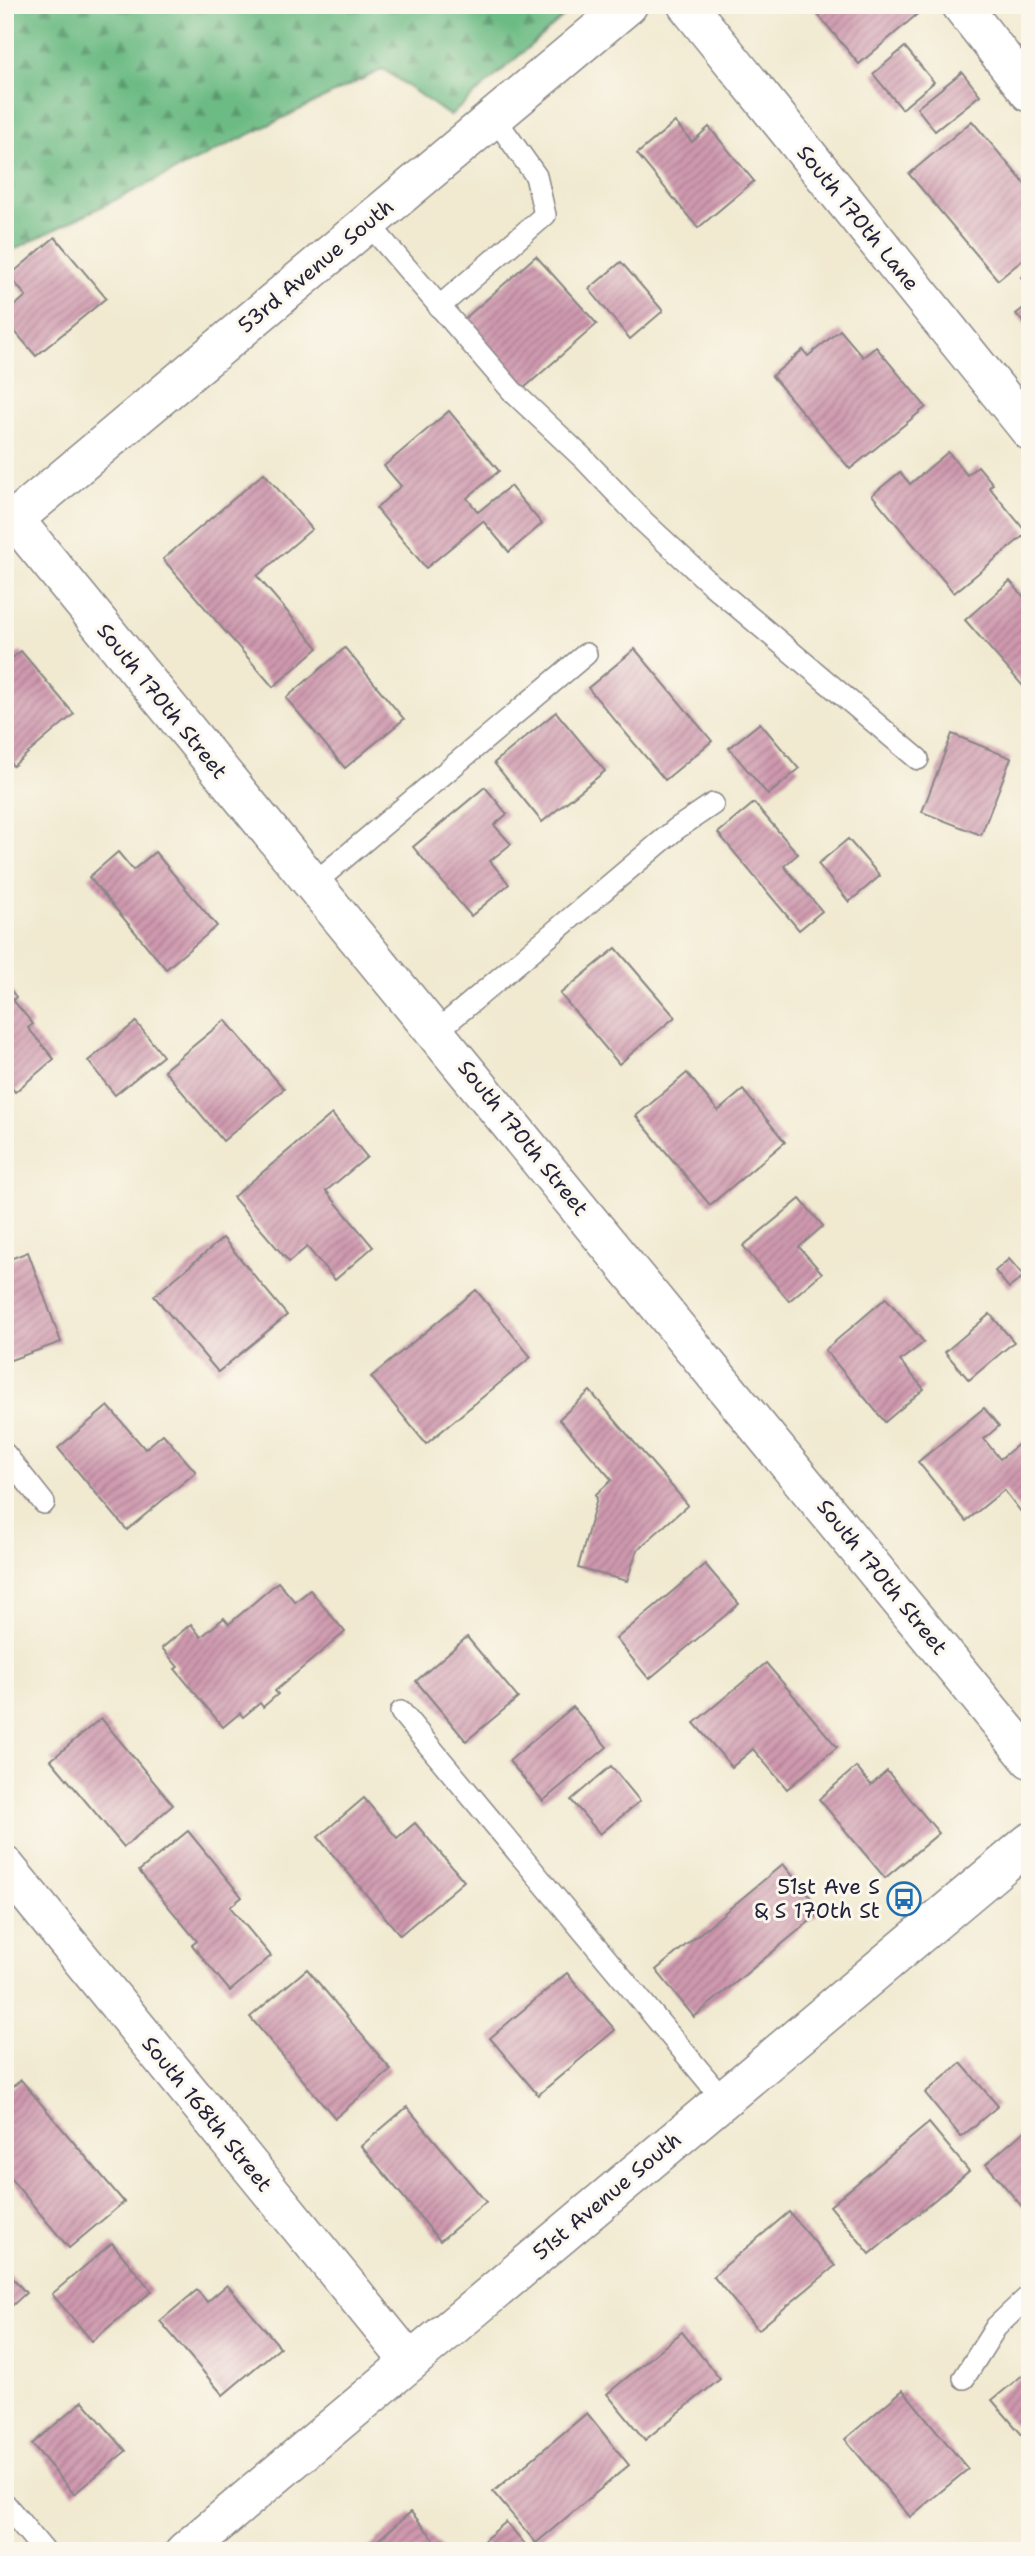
<svg xmlns="http://www.w3.org/2000/svg" width="1035" height="2556" viewBox="0 0 1035 2556" font-family="'Shantell Sans',sans-serif">
  <style>
    .forest { fill: url(#forest-firs); stroke: #486e60; stroke-width: 2 }
    .building { fill: url(#building-hatch) }
    .lines { fill: none; stroke-linecap: round; stroke-linejoin: round }
    .service-casing { stroke: #8a8686; stroke-width: 24 }
    .minor-casing { stroke: #8a8686; stroke-width: 41 }
    .tertiary-casing { stroke: #8a8686; stroke-width: 41 }
    .service { stroke: #fff; stroke-width: 21 }
    .minor { stroke: #fff; stroke-width: 38 }
    .tertiary { stroke: #fff; stroke-width: 38 }
    .labels { text-anchor: middle; stroke-width: 6; stroke-linejoin: round; paint-order: stroke }
    .street-label { font-size: 21px; fill: #22223b; stroke: #fbf7ec }
    .poi-label { font-size: 21px; fill: #22223b; stroke: #fbf7ec; text-anchor: end }
  </style>
  <defs>
    <pattern id="forest-firs" width="22" height="20" patternUnits="userSpaceOnUse" patternTransform="scale(1.75)"><rect width="22" height="20" fill="#6dbb84"/><path d="M5 1l3.5 6h-7zM16 11l3.5 6h-7z" fill="#59986d"/></pattern>
    <pattern id="building-hatch" width="6" height="6" patternUnits="userSpaceOnUse" patternTransform="scale(1.75)"><rect width="6" height="6" fill="#cf99ae"/><path d="M-1 1l2-2M0 6l6-6M5 7l2-2" fill="none" stroke="#a87c8f"/></pattern>
  </defs>
  <rect width="100%" height="100%" fill="#fbf7ec"/>
  <filter id="ink" filterUnits="userSpaceOnUse"><feTurbulence type="fractalNoise" baseFrequency=".0143" numOctaves="2"/><feDisplacementMap in="SourceGraphic" scale="14" xChannelSelector="R" yChannelSelector="G"/><feConvolveMatrix kernelMatrix="1 2 1 2 8 2 1 2 1" color-interpolation-filters="sRGB"/></filter>
  <filter id="wash" filterUnits="userSpaceOnUse"><feTurbulence type="fractalNoise" baseFrequency=".00686" numOctaves="4" result="noise"/><feDisplacementMap in="SourceGraphic" scale="28" xChannelSelector="R" yChannelSelector="G"/><feGaussianBlur stdDeviation="1.57" result="paint"/><feColorMatrix in="noise" values="0 0 0 0 0 0 0 0 0 0 0 0 0 0 0 0 0 1.4 0 .05"/><feComposite in="paint" operator="in"/></filter>
  <g filter="url(#wash)">
    <rect width="100%" height="100%" fill="#f1ead1"/>
    <path class="forest" d="M5,5H577L450,116L383,69L5,254Z"/>
    <g id="blocks">
      <g class="building">
        <path d="M810,5H916L921,11L859,64Z"/>
        <path d="M905,47L934,82L902,109L873,74Z"/>
        <path d="M962,72L980,95L935,131L917,108Z"/>
        <path d="M972,121L1030,190V254L998,280L909,174Z"/>
        <path d="M675,122L692,142L709,127L754,181L698,228L637,154Z"/>
        <path d="M55,237L106,298L36,356L5,320V314L26,296L9,276Z"/>
        <path d="M536,256L597,324L523,389L462,321Z"/>
        <path d="M621,262L663,311L630,339L589,289Z"/>
        <path d="M1030,269V288L1021,277Z"/>
        <path d="M1030,303V330L1016,314Z"/>
        <path d="M840,330L863,357L876,347L926,407L850,469L772,376L803,350L808,356Z"/>
        <path d="M449,411L499,471L467,498L478,512L510,486L542,524L509,552L483,521L426,568L376,508L401,486L384,466Z"/>
        <path d="M948,452L967,475L978,466L993,484L989,487L1027,533L954,593L872,495L900,472L910,484Z"/>
        <path d="M264,473L312,529L257,576L318,648L273,687L163,559Z"/>
        <path d="M1010,581L1030,604V694L965,620Z"/>
        <path d="M345,648L404,719L345,768L286,698Z"/>
        <path d="M635,649L712,741L665,780L588,688Z"/>
        <path d="M21,651L74,714L13,766L5,757V664Z"/>
        <path d="M556,712L605,771L542,822L494,763Z"/>
        <path d="M760,723L799,769L768,795L729,748Z"/>
        <path d="M952,734L1011,758L981,835L922,812Z"/>
        <path d="M485,787L507,814L494,825L511,844L490,861L509,884L471,916L413,847Z"/>
        <path d="M754,803L798,854L784,866L822,911L799,930L718,833Z"/>
        <path d="M848,839L880,876L849,902L818,864Z"/>
        <path d="M118,852L133,870L155,852L217,926L166,969L89,877Z"/>
        <path d="M616,948L675,1017L619,1064L560,994Z"/>
        <path d="M5,983L16,997L13,1000L33,1024L28,1028L54,1059L15,1092L5,1080Z"/>
        <path d="M225,1020L284,1089L223,1141L164,1070Z"/>
        <path d="M136,1022L163,1056L115,1095L88,1061Z"/>
        <path d="M687,1073L718,1111L743,1090L785,1142L710,1205L636,1116Z"/>
        <path d="M332,1114L367,1157L326,1191L373,1247L335,1280L307,1247L289,1262L233,1197Z"/>
        <path d="M800,1199L823,1226L799,1247L822,1273L789,1301L743,1246Z"/>
        <path d="M223,1238L287,1315L218,1372L154,1296Z"/>
        <path d="M28,1252L61,1342L5,1362V1261Z"/>
        <path d="M1009,1259L1024,1276L1009,1288L995,1271Z"/>
        <path d="M476,1290L531,1357L426,1444L371,1377Z"/>
        <path d="M886,1298L924,1342L900,1361L924,1389L885,1422L825,1350Z"/>
        <path d="M990,1314L1014,1342L969,1380L945,1352Z"/>
        <path d="M590,1391L688,1505L637,1550L627,1581L578,1568L597,1498L595,1495L612,1480L559,1419Z"/>
        <path d="M108,1406L145,1449L163,1434L196,1472L127,1530L58,1448Z"/>
        <path d="M984,1408L999,1426L984,1439L1000,1459L1030,1435V1507L1022,1513L1004,1490L966,1521L918,1462Z"/>
        <path d="M705,1564L739,1604L649,1679L616,1639Z"/>
        <path d="M278,1582L295,1602L310,1590L345,1632L275,1691L278,1694L263,1707L260,1703L243,1717L240,1713L223,1727L175,1669L178,1667L162,1648L191,1624L201,1637L224,1618L229,1624Z"/>
        <path d="M467,1637L518,1698L466,1741L416,1681Z"/>
        <path d="M766,1663L837,1747L787,1789L753,1749L732,1767L694,1723Z"/>
        <path d="M573,1707L607,1747L543,1801L509,1761Z"/>
        <path d="M101,1718L173,1805L124,1847L51,1760Z"/>
        <path d="M611,1766L640,1801L600,1834L571,1800Z"/>
        <path d="M856,1767L871,1785L887,1771L939,1833L885,1878L819,1799Z"/>
        <path d="M364,1798L397,1838L415,1823L464,1881L400,1935L318,1837Z"/>
        <path d="M188,1831L242,1897L230,1907L271,1956L230,1991L192,1945L197,1941L139,1871Z"/>
        <path d="M783,1864L822,1911L694,2017L656,1970Z"/>
        <path d="M307,1969L391,2070L335,2118L250,2017Z"/>
        <path d="M567,1973L615,2030L538,2095L490,2038Z"/>
        <path d="M961,2063L998,2106L961,2137L925,2093Z"/>
        <path d="M21,2080L124,2202L69,2248L5,2172V2093Z"/>
        <path d="M407,2107L486,2202L440,2241L361,2146Z"/>
        <path d="M929,2123L969,2171L870,2254L830,2206Z"/>
        <path d="M1030,2126V2216L986,2164Z"/>
        <path d="M789,2212L835,2266L758,2330L713,2276Z"/>
        <path d="M112,2243L152,2291L92,2341L52,2294Z"/>
        <path d="M5,2269L26,2293L5,2312Z"/>
        <path d="M227,2285L280,2347L223,2395L160,2321L197,2290L207,2302Z"/>
        <path d="M682,2332L720,2379L645,2440L607,2394Z"/>
        <path d="M1030,2369V2444L992,2400Z"/>
        <path d="M903,2390L968,2469L910,2517L845,2439Z"/>
        <path d="M83,2401L126,2451L74,2494L32,2444Z"/>
        <path d="M587,2413L629,2465L536,2543L493,2492Z"/>
        <path d="M411,2512L444,2551H365Z"/>
        <path d="M506,2522L531,2551H490L482,2542Z"/>
      </g>
    </g>
  </g>
  <g filter="url(#ink)">
    <use href="#blocks" fill-opacity="0" stroke="#8a8686" stroke-width="2"/>
    <g class="lines">
      <defs>
        <g id="service">
          <path d="M368,223L513,392L584,459L644,522L712,585L918,759"/>
          <path d="M439,307L545,215L536,176L494,117"/>
          <path d="M312,885L586,654"/>
          <path d="M436,1032L676,829L713,804"/>
          <path d="M5,1454L44,1503"/>
          <path d="M401,1712L723,2099"/>
          <path d="M964,2378L996,2327L1030,2295"/>
          <path d="M5,2504L44,2551"/>
        </g>
        <g id="minor">
          <path d="M687,5L1030,431"/>
          <path d="M961,5L1030,93"/>
          <path d="M5,527L628,5"/>
          <path d="M5,1866L410,2362"/>
          <path d="M185,2551L1030,1842"/>
        </g>
        <path id="tertiary" d="M14,519L1030,1759"/>
      </defs>
      <use href="#service" class="service-casing"/>
      <use href="#minor" class="minor-casing"/>
      <use href="#tertiary" class="tertiary-casing"/>
      <use href="#service" class="service"/>
      <use href="#minor" class="minor"/>
      <use href="#tertiary" class="tertiary"/>
    </g>
  </g>
  <defs>
    <symbol id="bus-ring" viewBox="-11 -11 22 22"><circle r="9.5" fill="#fbf7ec" stroke="#1f6fb2" stroke-width="1.5"/><path d="M-5-6H5V4H4V6H2V4H-2V6H-4V4H-5ZM-3.5-4V0h7V-4ZM-3.5 1.2v1.5H-2V1.2ZM2 1.2v1.5H3.5V1.2Z" fill="#1f6fb2"/></symbol>
  </defs>
  <g fill-rule="evenodd">
    <use href="#bus-ring" x="885" y="1880" width="38" height="38"/>
  </g>
  <g class="labels">
    <g class="street-label">
      <text transform="translate(858 218) rotate(51)" y="7">South 170th Lane</text>
      <text transform="translate(316 266) rotate(-40)" y="7">53rd Avenue South</text>
      <text transform="translate(162 701) rotate(51)" y="7">South 170th Street</text>
      <text transform="translate(523 1138) rotate(51)" y="7">South 170th Street</text>
      <text transform="translate(882 1577) rotate(51)" y="7">South 170th Street</text>
      <text transform="translate(207 2114) rotate(51)" y="7">South 168th Street</text>
      <text transform="translate(607 2196) rotate(-40)" y="7">51st Avenue South</text>
    </g>
    <g class="poi-label">
      <text x="880" y="1894">51st Ave S<tspan x="880" dy="24">&amp; S 170th St</tspan></text>
    </g>
  </g>
  <rect width="1035" height="2556" fill="none" stroke="#fbf7ec" stroke-width="28"/>
</svg>
